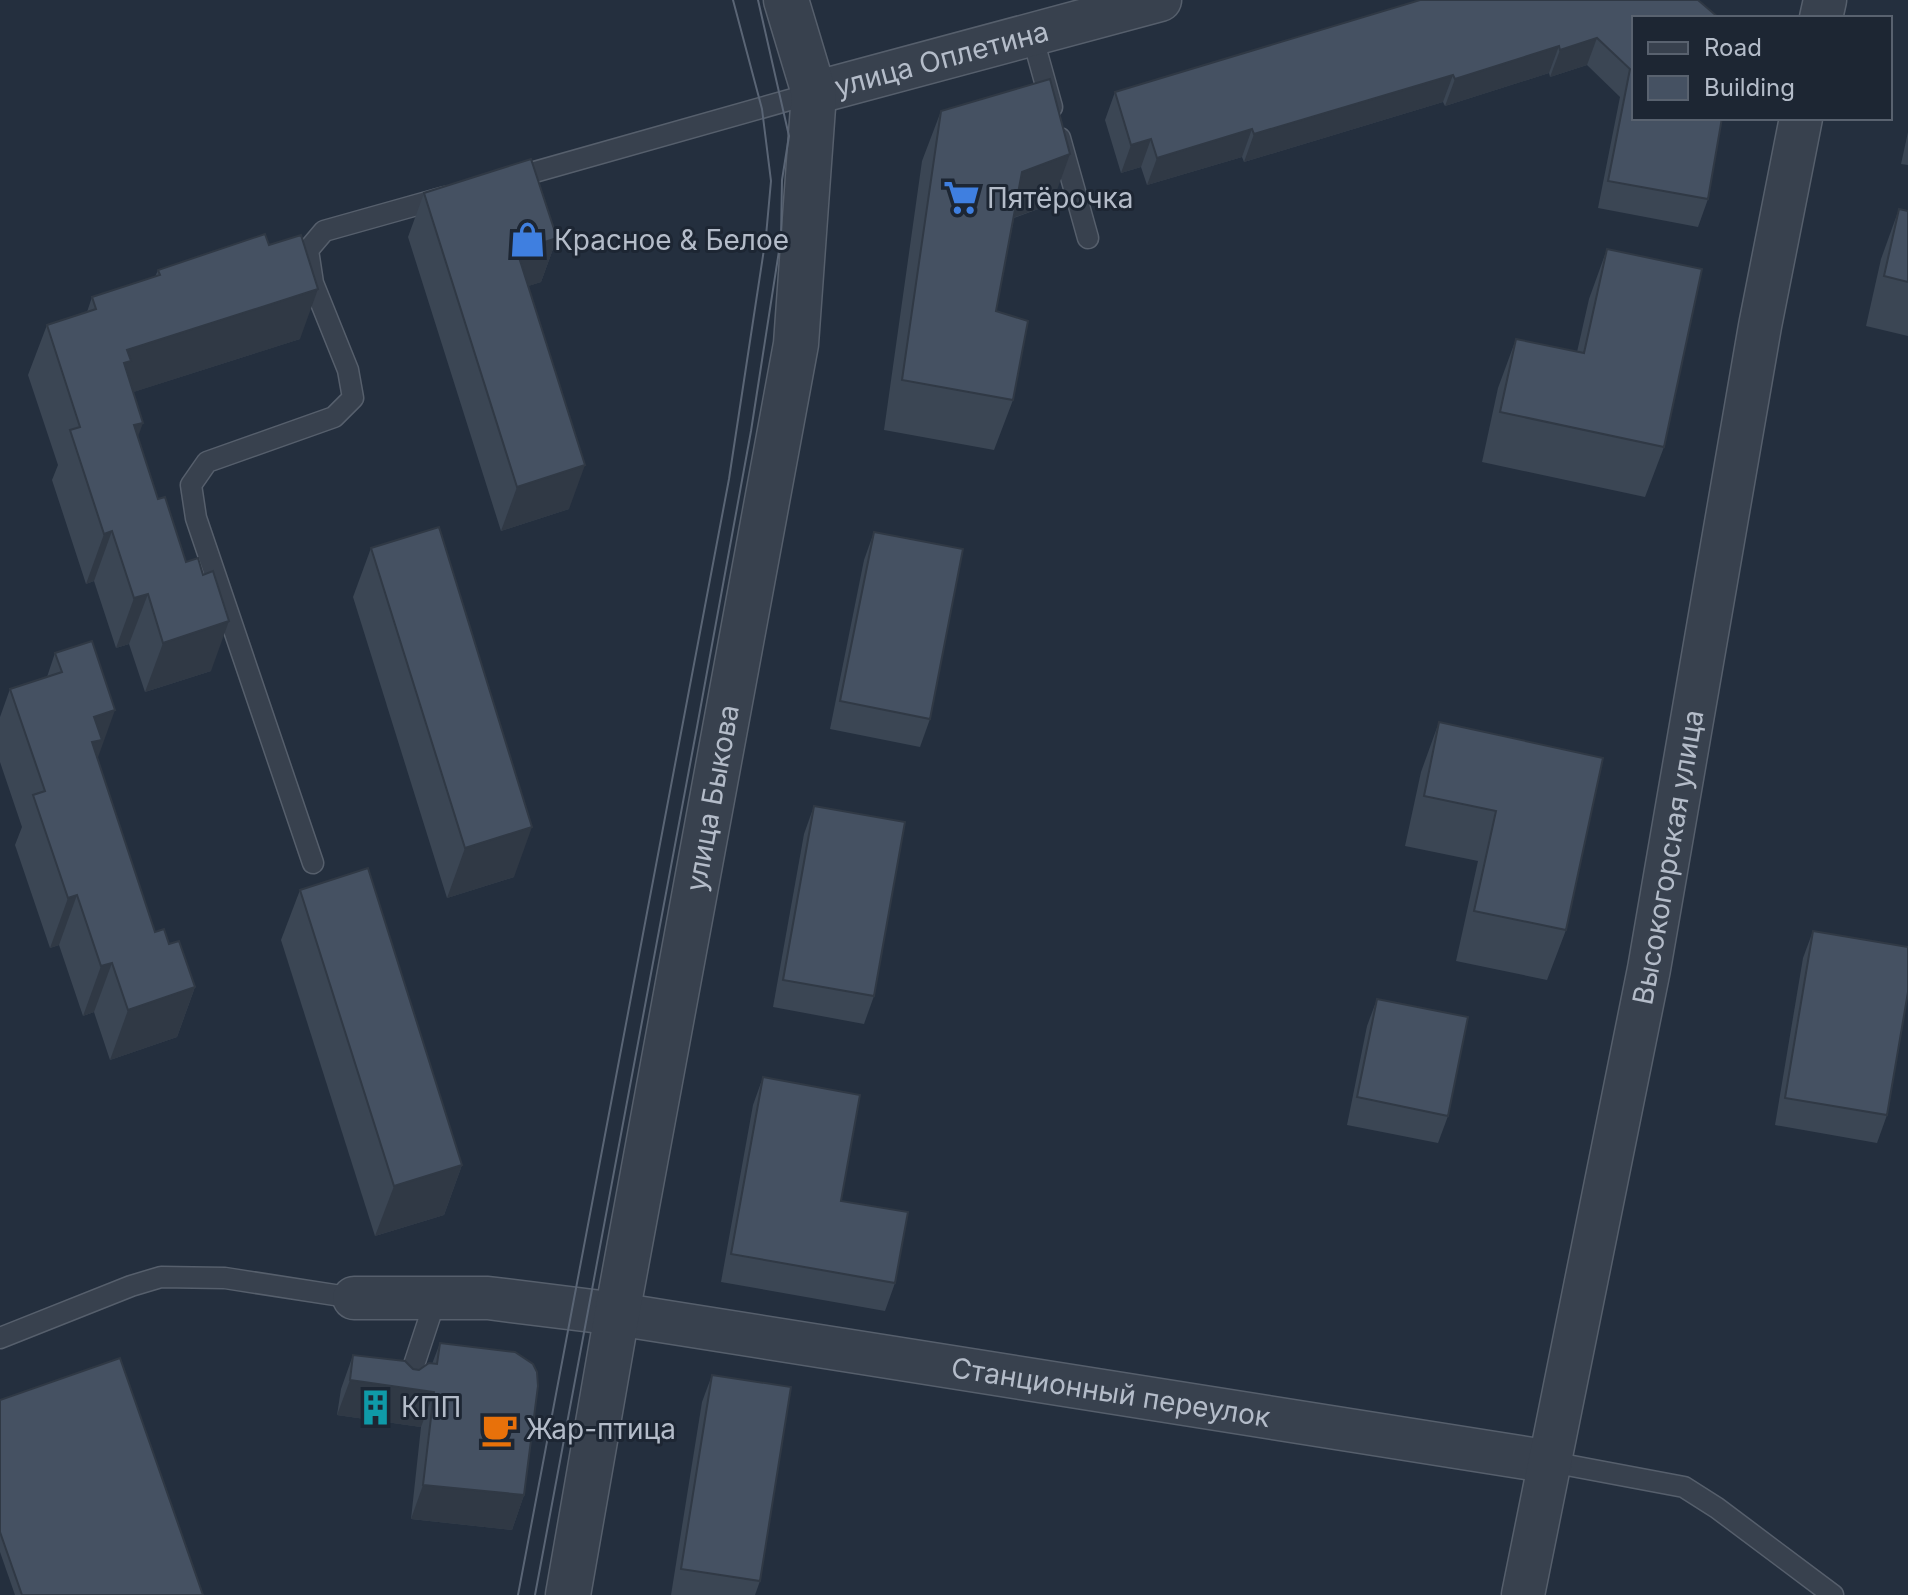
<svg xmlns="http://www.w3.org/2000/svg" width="1908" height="1595" viewBox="0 0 1908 1595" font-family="Inter,sans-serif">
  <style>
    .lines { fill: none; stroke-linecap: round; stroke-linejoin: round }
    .service-casing { stroke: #565f6c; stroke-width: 23 }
    .minor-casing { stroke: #565f6c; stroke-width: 45 }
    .tertiary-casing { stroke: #565f6c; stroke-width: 47 }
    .service { stroke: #38414e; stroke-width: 20 }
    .minor { stroke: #38414e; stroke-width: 42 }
    .tertiary { stroke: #38414e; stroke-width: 44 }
    .tram { stroke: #5a6575; stroke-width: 2 }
    .wall { fill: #3b4654 }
    .shaded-wall { fill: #303945 }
    .building { fill: #455162; stroke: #303945; stroke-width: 2 }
    .labels { text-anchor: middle; stroke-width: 6; stroke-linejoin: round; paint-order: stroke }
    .street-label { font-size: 28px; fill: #b4bcc9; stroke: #1d2633 }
    .poi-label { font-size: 28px; fill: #b4bcc9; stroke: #1d2633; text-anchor: start }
  </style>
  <rect width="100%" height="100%" fill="#242f3e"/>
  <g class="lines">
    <defs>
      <g id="service">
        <path d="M1032,35L1052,107"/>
        <path d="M1060,138L1088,238"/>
        <path d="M510,179L814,93"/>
        <path d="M313,863L196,518L191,485L207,462L334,417L353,398L348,370L313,283L308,250L324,231L445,197"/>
        <path d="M0,1338L131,1286L161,1277L225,1278L354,1298"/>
        <path d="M405,1392L436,1298"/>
        <path d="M1551,1462L1684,1487L1717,1508L1833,1595"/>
      </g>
      <g id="minor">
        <path d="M1821,18L1825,0"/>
        <path id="s1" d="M814,93L1160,0"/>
        <path id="s2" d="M354,1298H488L617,1314L1551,1462"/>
        <path id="s3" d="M1523,1595L1649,969L1760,326L1801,118"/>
      </g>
      <g id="tertiary">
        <path id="s4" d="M568,1595L617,1314L796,344L814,93L786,0"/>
      </g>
    </defs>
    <use href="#service" class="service-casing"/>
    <use href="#minor" class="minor-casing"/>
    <use href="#tertiary" class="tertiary-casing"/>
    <use href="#service" class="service"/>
    <use href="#minor" class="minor"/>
    <use href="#tertiary" class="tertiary"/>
    <g class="tram">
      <path d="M518,1595L729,479L766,236L771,181L762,109L733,0"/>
      <path d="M535,1595L697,727L751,431L781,238L782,180L789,136L758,0"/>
    </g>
  </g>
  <g class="wall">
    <path d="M1698,0L1708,199L1698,227L1598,208L1620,97L1587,65L1550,77L1549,73L1445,106L1443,102L1244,162L1242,157L1147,185L1141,167L1121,173L1105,120L1115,92Z"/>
    <path d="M941,111L1052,204L1014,218L996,311L1013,400L994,450L884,430L922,161Z"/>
    <path d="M1908,132V165L1901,164Z"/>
    <path d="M424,193L557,238L541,282L528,286L569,509L501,531L408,237Z"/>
    <path d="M1899,209L1908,211V336L1866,326L1881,259Z"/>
    <path d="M1607,249L1664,447L1645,497L1482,462L1498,388L1516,339L1577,352L1589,299Z"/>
    <path d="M158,270L300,339L133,392L138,438L211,671L145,692L129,644L116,648L94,581L86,584L52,480L58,465L28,375L47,325L87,312L92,297L155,277Z"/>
    <path d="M874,532L930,719L920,747L830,729L864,560Z"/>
    <path d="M371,548L514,877L447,898L353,597Z"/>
    <path d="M55,653L98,759L155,932L169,944L195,987L177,1037L110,1060L94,1012L83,1016L59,945L50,948L15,845L22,827L0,762V717L10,689L47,677Z"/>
    <path d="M1439,722L1603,758L1566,930L1547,980L1456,961L1478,861L1405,846L1421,772Z"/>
    <path d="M814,806L874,996L864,1024L773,1007L804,834Z"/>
    <path d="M300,890L462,1165L444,1215L375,1236L281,940Z"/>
    <path d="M1813,931L1887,1115L1877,1143L1775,1125L1803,958Z"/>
    <path d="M1377,999L1448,1116L1438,1143L1347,1125L1367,1026Z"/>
    <path d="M763,1077L841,1201L895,1283L885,1311L721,1282L753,1105Z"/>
    <path d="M440,1343L524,1495L512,1530L411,1519L421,1427L337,1415L341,1389L353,1355L419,1370L432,1364Z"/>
    <path d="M712,1375L760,1581L755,1595H671L702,1402Z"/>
    <path d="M0,1400L203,1595H15L0,1552Z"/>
  </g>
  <g class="shaded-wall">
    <path d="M1597,38L1587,65L1550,77L1560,50Z"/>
    <path d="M1559,46L1549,73L1445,106L1455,79Z"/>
    <path d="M1453,75L1443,102L1244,162L1254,134Z"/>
    <path d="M1252,129L1242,157L1147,185L1157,158Z"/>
    <path d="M1151,139L1141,167L1121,173L1131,145Z"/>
    <path d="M1070,154L1052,204L1004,221L1022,172Z"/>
    <path d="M557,238L541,282L501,295L517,251Z"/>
    <path d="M318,289L300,339L118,397L127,350Z"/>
    <path d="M143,423L125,472L134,425Z"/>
    <path d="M585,465L569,509L501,531L517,487Z"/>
    <path d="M112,531L94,581L86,584L104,534Z"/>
    <path d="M148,594L129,644L116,648L134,598Z"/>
    <path d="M229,621L211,671L145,692L163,643Z"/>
    <path d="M115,710L97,760L84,789L94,717Z"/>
    <path d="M532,827L514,877L447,898L465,848Z"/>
    <path d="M77,895L59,945L50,948L68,898Z"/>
    <path d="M112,963L94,1012L83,1016L101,966Z"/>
    <path d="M195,987L177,1037L110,1060L128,1010Z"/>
    <path d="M462,1165L444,1215L375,1236L394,1186Z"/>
    <path d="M350,1380L434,1392L421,1427L337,1415Z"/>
    <path d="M423,1485L524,1495L512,1530L411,1519Z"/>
  </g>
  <g class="building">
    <path d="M1420,0H1698L1719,18H1634V118H1722L1708,199L1608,181L1630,69L1597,38L1560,50L1559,46L1455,79L1453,75L1254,134L1252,129L1157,158L1151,139L1131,145L1115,92Z"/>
    <path d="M1050,79L1070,154L1022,172L996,311L1028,321L1013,400L902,380L941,111Z"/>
    <path d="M531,159L557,238L517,251L585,465L517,487L424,193Z"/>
    <path d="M1899,209L1908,211V282L1884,276Z"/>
    <path d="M265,234L269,245L301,235L318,289L127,350L131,361L124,363L143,423L134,425L158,499L165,497L186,562L198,558L203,575L213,571L229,621L163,643L148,594L134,598L112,531L104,534L70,430L80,427L47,325L96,309L92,297L160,275L158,270Z"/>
    <path d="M1607,249L1702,269L1664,447L1500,412L1516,339L1584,353Z"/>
    <path d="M439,527L532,827L465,848L371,548Z"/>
    <path d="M874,532L963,549L930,719L840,701Z"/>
    <path d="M92,641L115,710L94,717L102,740L92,742L155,932L164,929L169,944L179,941L195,987L128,1010L112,963L101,966L77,895L68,898L33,795L45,791L10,689L62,672L55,653Z"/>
    <path d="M1439,722L1603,758L1566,930L1474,911L1496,811L1424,796Z"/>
    <path d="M814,806L905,822L874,996L783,980Z"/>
    <path d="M368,868L462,1165L394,1186L300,890Z"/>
    <path d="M1813,931L1908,947V992L1887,1115L1785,1098Z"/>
    <path d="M1377,999L1468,1017L1448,1116L1357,1097Z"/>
    <path d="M763,1077L860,1095L841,1201L908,1212L895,1283L731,1254Z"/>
    <path d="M440,1343L515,1352L533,1364L537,1372L538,1386L524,1495L423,1485L434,1392L350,1380L353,1355L405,1361L413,1369L419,1370L429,1363L437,1364Z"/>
    <path d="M120,1358L203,1595H22L0,1532V1400Z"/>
    <path d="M712,1375L791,1387L760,1581L681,1569Z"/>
  </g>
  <defs>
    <symbol id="supermarket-bare" viewBox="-9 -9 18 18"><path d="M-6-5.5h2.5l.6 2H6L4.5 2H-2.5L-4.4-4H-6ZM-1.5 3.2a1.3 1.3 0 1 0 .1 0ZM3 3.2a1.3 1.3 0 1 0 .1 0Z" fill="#3f7fe0" stroke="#1d2633" stroke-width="2.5" paint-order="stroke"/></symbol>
    <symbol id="shop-bare" viewBox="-9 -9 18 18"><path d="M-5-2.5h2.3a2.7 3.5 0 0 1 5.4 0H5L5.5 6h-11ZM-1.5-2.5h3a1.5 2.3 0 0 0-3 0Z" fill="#3f7fe0" stroke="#1d2633" stroke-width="2.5" paint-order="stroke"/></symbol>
    <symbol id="building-bare" viewBox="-9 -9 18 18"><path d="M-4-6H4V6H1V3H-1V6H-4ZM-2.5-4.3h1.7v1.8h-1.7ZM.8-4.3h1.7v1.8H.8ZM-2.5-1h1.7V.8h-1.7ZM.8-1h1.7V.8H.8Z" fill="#0f9aa8" stroke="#1d2633" stroke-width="2.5" paint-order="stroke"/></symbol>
    <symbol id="cafe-bare" viewBox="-9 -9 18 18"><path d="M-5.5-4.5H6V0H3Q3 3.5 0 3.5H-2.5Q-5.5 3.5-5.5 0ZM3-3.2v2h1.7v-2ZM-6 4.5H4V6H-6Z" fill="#e8710a" stroke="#1d2633" stroke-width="2.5" paint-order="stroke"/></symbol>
  </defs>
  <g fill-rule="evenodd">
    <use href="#supermarket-bare" x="936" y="172" width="51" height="51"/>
    <use href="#shop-bare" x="502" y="214" width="51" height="51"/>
    <use href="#building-bare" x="350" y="1382" width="51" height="51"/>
    <use href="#cafe-bare" x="474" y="1404" width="51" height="51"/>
  </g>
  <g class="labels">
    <g class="street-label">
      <text dy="10" stroke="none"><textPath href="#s1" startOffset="132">улица Оплетина</textPath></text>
      <text dy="10" stroke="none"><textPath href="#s4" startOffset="810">улица Быкова</textPath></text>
      <text dy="10" stroke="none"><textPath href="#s3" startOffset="752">Высокогорская улица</textPath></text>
      <text dy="10" stroke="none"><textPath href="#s2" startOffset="764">Станционный переулок</textPath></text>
    </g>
    <g class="poi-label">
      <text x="987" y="208">Пятёрочка</text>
      <text x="554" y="250">Красное &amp; Белое</text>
      <text x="401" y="1417">КПП</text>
      <text x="526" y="1439">Жар-птица</text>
    </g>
  </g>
  <rect x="1632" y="16" width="260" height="104" fill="#1d2633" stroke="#59626f" stroke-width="2"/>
  <rect x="1648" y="42" width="40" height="12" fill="#38414e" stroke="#59626f" stroke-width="2"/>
  <text x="1704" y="56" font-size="24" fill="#b4bcc9">Road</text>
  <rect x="1648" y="76" width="40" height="24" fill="#455162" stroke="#59626f" stroke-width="2"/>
  <text x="1704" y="96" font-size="24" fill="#b4bcc9">Building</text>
</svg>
